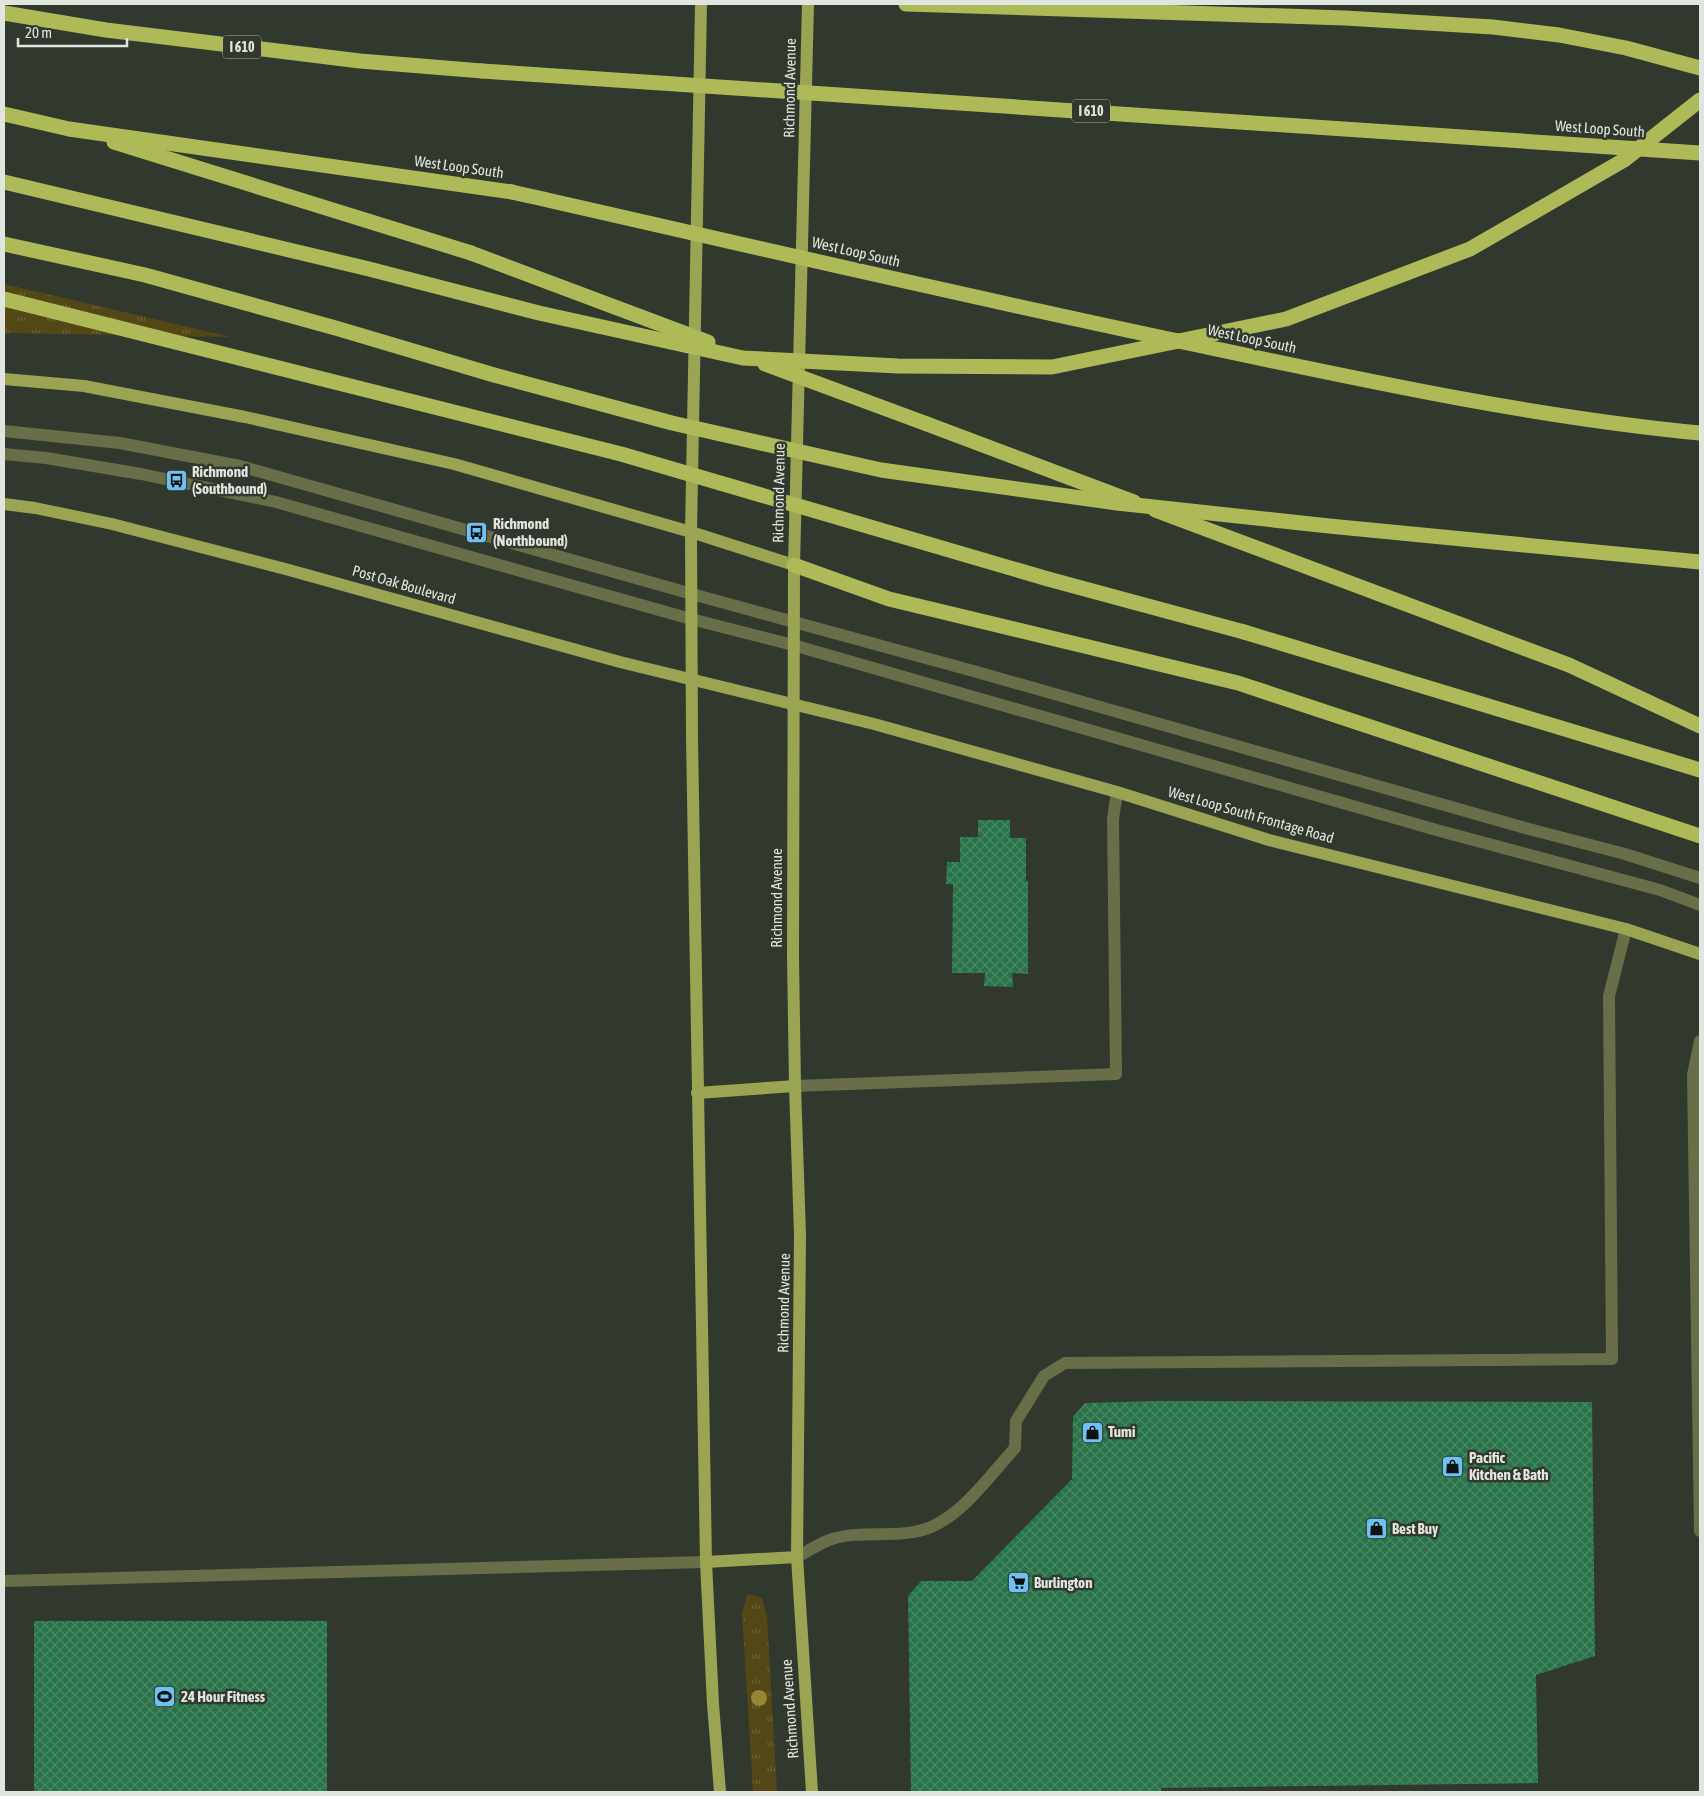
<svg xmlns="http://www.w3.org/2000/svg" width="1704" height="1796" viewBox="0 0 1704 1796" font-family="'Asap Condensed',sans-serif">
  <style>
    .grass { fill: url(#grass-tufts) }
    .building { fill: url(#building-cross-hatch) }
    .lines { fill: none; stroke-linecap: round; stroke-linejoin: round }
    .minor { stroke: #686e48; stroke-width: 12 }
    .major { stroke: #9aa453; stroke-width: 12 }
    .highway { stroke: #aeba57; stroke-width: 15 }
    .highway-bridge { stroke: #aeba57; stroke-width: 15 }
    .tree { fill: #968633 }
    .labels { text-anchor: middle; stroke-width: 5; stroke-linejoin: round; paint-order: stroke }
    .shield { fill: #31382d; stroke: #acb1aa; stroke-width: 1 }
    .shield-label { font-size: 14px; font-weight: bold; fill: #e1e5df }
    .street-label { font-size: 15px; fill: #e1e5df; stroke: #31382d }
    .poi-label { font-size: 15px; font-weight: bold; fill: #e1e5df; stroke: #31382d; text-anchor: start }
  </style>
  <defs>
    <pattern id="grass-tufts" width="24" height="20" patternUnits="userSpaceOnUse" patternTransform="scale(1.25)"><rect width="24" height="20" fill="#544716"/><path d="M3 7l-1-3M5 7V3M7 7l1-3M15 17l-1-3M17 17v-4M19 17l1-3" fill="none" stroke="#6c6137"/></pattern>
    <pattern id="building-cross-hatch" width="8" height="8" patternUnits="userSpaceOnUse" patternTransform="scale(1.25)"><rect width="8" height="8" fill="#287349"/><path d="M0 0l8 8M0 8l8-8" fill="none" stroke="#478763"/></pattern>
  </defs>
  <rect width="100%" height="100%" fill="#31382d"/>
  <g class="grass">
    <path d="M4,284L231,337L4,333Z"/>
    <path d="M747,1594L762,1598L767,1617L777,1792H753L742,1614Z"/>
  </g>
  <g class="building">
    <path d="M978,820H1010V838H1026V881H1028V974L1012,973L1013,987L984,986L985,973H952L953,884H946L947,862H960V837H978Z"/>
    <path d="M1157,1401L1592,1402L1595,1656L1536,1675L1538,1783L1161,1788V1792H911L908,1596L921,1581H972L1072,1479L1073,1417L1085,1403Z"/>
    <rect x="34" y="1621" width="293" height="171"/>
  </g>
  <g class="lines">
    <g class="minor">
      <path d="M4,431L120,443L240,466L692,594L977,672L1529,829L1625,854L1700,878"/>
      <path d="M4,454L46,458L141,474L276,502L691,619L793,645L1440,831L1660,890L1700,905"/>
      <path d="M1700,1041L1693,1075L1700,1531"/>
      <path d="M795,1086L1116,1074L1113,819L1117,792"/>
      <path d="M797,1557C808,1551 820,1543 832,1539C863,1529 900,1540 931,1527C964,1513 991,1474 1015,1448L1016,1421L1044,1376L1065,1363L1612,1359L1609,996L1626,929"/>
      <path d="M4,1581L706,1562"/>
    </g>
    <g class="major">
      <path d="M701,4L691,532L692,738L706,1562L713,1704L720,1792"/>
      <path d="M808,4L794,565L793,957L795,1086L800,1235L797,1557L812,1792"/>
      <path d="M4,379L84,386L245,417L454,464L691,532L794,565"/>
      <path d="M4,504L35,508L112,524L289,570L620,662L874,724L1117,792L1269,840L1626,929L1700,954"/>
      <path d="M697,1093L795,1086"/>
      <path d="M706,1562L797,1557"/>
    </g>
    <g class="highway">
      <path d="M906,4L1345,18L1493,27L1559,35L1626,48L1700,68"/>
      <path d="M4,13L106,30L360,61L482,71"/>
      <path d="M4,114L69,129L512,192"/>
      <path d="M114,142L471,253"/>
      <path d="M927,424L1134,502"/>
      <path d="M1155,510L1569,665L1700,726"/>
      <path d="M794,565L889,599L1238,683L1700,836"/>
      <path d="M1244,632L1700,770"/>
    </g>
    <g class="highway-bridge">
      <path d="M482,71L1700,153"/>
      <path d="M4,182L369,269L539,313L743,358L898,366L1052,367L1286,319L1470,249L1624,160L1700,100"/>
      <path d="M512,192C742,244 972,298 1202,346C1367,381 1533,417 1700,433"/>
      <path d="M4,244L145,275L339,329L494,375L672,423L881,470L1117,503L1329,526L1700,562"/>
      <path d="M471,253L708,342"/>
      <path d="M4,299L621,454L1048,579L1244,632"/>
      <path d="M765,364L927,424"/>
    </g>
  </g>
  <circle class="tree" cx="759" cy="1698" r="8"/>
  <defs>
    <symbol id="bus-square" viewBox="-11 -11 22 22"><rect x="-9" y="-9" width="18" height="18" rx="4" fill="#6ec2f3" stroke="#31382d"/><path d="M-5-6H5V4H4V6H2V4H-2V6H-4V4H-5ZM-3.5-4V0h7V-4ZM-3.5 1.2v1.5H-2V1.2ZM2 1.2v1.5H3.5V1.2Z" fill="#111"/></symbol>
    <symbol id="shop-square" viewBox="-11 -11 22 22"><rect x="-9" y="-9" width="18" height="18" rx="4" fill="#6ec2f3" stroke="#31382d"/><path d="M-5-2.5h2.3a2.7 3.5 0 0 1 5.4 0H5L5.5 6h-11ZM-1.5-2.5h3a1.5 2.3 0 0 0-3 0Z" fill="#111"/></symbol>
    <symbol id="supermarket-square" viewBox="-11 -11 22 22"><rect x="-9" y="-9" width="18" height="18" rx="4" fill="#6ec2f3" stroke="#31382d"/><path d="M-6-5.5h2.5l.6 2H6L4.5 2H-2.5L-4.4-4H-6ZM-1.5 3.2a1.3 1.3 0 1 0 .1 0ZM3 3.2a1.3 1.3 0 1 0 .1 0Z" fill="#111"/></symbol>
    <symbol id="stadium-square" viewBox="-11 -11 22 22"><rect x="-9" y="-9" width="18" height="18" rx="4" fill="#6ec2f3" stroke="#31382d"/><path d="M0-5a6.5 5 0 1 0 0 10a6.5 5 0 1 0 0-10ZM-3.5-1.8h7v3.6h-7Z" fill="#111"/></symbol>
  </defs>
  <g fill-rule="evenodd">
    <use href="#bus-square" x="164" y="468" width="25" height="25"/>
    <use href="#bus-square" x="464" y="520" width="25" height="25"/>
    <use href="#shop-square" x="1080" y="1420" width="25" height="25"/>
    <use href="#shop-square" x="1440" y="1454" width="25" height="25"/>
    <use href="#shop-square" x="1364" y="1516" width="25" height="25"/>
    <use href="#supermarket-square" x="1006" y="1570" width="25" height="25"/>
    <use href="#stadium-square" x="152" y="1684" width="25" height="25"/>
  </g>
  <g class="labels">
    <g class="shield">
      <rect x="223" y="35.5" width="38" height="23" rx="4"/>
      <rect x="1072" y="99.5" width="38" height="23" rx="4"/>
    </g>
    <g class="shield-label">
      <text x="242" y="52">I 610</text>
      <text x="1091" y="116">I 610</text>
    </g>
    <g class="street-label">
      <text transform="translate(790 88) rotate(-89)" y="5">Richmond Avenue</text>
      <text transform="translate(1600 129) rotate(4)" y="5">West Loop South</text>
      <text transform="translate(459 167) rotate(8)" y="5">West Loop South</text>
      <text transform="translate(856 252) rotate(13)" y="5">West Loop South</text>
      <text transform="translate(1252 339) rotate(12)" y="5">West Loop South</text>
      <text transform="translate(779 493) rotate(-89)" y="5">Richmond Avenue</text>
      <text transform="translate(404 585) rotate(16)" y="5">Post Oak Boulevard</text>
      <text transform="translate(1251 815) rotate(16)" y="5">West Loop South Frontage Road</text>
      <text transform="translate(777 898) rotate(-90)" y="5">Richmond Avenue</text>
      <text transform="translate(784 1303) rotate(-89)" y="5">Richmond Avenue</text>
      <text transform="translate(790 1709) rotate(-94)" y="5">Richmond Avenue</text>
    </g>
    <g class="poi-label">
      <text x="192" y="477">Richmond<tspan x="192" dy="17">(Southbound)</tspan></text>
      <text x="493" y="529">Richmond<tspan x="493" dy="17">(Northbound)</tspan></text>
      <text x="1108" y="1437">Tumi</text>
      <text x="1469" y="1463">Pacific<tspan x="1469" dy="17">Kitchen &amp; Bath</tspan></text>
      <text x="1392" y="1534">Best Buy</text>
      <text x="1034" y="1588">Burlington</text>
      <text x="181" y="1702">24 Hour Fitness</text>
    </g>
  </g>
  <rect width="1704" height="1796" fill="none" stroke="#e1e5df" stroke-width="10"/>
  <path d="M18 38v8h109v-8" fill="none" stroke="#e1e5df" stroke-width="2.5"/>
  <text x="25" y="38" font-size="15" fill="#e1e5df" stroke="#31382d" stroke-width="4" paint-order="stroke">20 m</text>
</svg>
